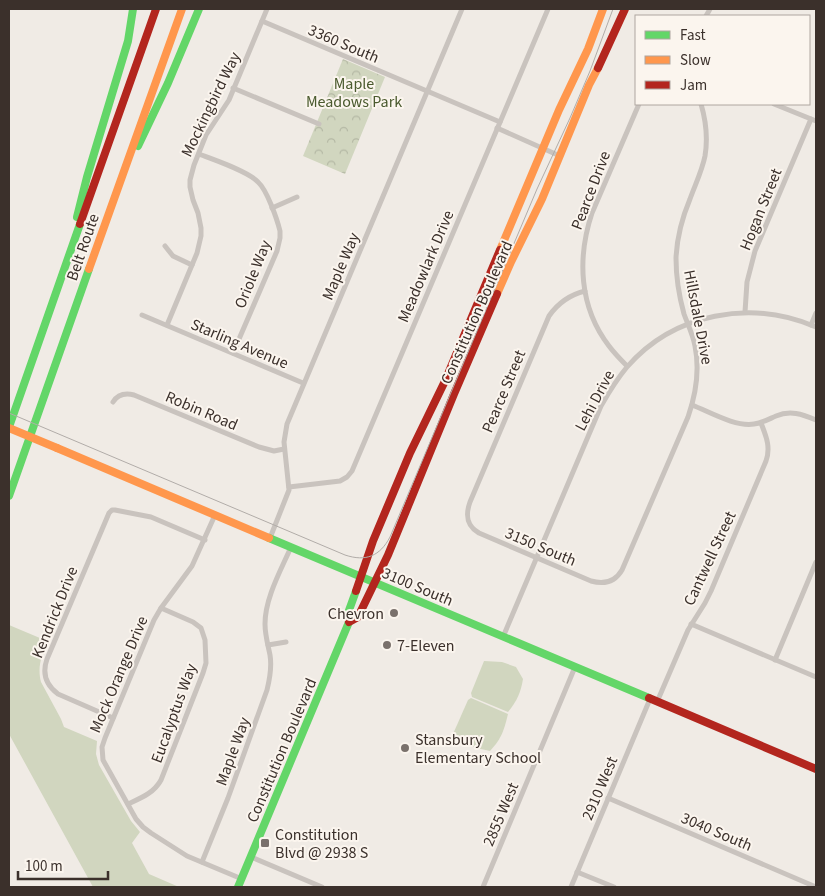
<svg xmlns="http://www.w3.org/2000/svg" width="825" height="896" viewBox="0 0 825 896" font-family="'Source Sans 3',sans-serif">
  <style>
    .grass { fill: #d1d6bf }
    .park { fill: url(#park-crowns) }
    .lines { fill: none; stroke-linecap: round; stroke-linejoin: round }
    .street { stroke: #c9c3be; stroke-width: 5 }
    .fast { stroke: #63d668; stroke-width: 8 }
    .slow { stroke: #ff974d; stroke-width: 8 }
    .jam { stroke: #b3261e; stroke-width: 8 }
    .tram { stroke: #b1aca8; stroke-width: 1 }
    .slow-bridge { stroke: #ff974d; stroke-width: 8 }
    .poi-dot { fill: #7a716c; stroke: #fbf5ee; stroke-width: 2 }
    .labels { text-anchor: middle; stroke-width: 4; stroke-linejoin: round; paint-order: stroke }
    .street-label { font-size: 16px; fill: #3b302b; stroke: #fbf5ee }
    .park-label { font-size: 16px; fill: #4a5a2e; stroke: #fbf5ee }
    .poi-label { font-size: 16px; fill: #3b302b; stroke: #fbf5ee; text-anchor: start }
  </style>
  <defs>
    <pattern id="park-crowns" width="20" height="18" patternUnits="userSpaceOnUse" patternTransform="scale(1.25)"><rect width="20" height="18" fill="#d1d6bf"/><path d="M2 6a3 3 0 1 1 6 0M12 15a3 3 0 1 1 6 0" fill="none" stroke="#b4b8a4"/></pattern>
  </defs>
  <rect width="100%" height="100%" fill="#f0ebe5"/>
  <g class="grass">
    <path d="M9,625L47,641C42,655 37,667 41,682L61,719L64,727L97,741L96,754L99,765L131,821L140,832L132,843L149,874L179,887H93L9,734Z"/>
    <path d="M484,661L502,662L516,667L523,679C521,692 517,701 508,712L472,697L471,693Z"/>
    <path d="M471,698L508,714C504,730 502,738 490,751C474,748 466,745 453,734L468,700Z"/>
  </g>
  <path class="park" d="M343,59L385,77L345,174L303,156Z"/>
  <g class="lines">
    <g class="street">
      <path d="M706,16L710,9"/>
      <path d="M262,21L500,122"/>
      <path d="M233,88L319,124"/>
      <path d="M774,104L816,121"/>
      <path d="M497,128L560,156"/>
      <path d="M199,154C214,160 248,171 258,182C267,190 277,219 280,231V238L277,251L233,353"/>
      <path d="M272,208L297,197"/>
      <path d="M165,246L173,256L192,265"/>
      <path d="M585,291C569,295 558,303 549,316L470,502C465,516 467,526 479,533L591,581C605,585 615,582 622,570L688,417C696,394 700,371 695,346C693,335 688,325 684,314C679,296 676,276 676,258C677,237 682,218 690,199C695,185 702,171 705,156C708,138 706,121 701,104"/>
      <path d="M745,312L747,282L755,251L811,119"/>
      <path d="M142,315L303,383"/>
      <path d="M167,325L197,253L201,236V228L198,213L193,200L190,187V180L194,165L206,135L229,100L267,9"/>
      <path d="M811,325L816,313"/>
      <path d="M627,366C621,360 615,354 609,346C579,307 577,258 592,213L639,104"/>
      <path d="M113,402C118,394 126,393 134,395L259,447L274,451L284,449"/>
      <path d="M692,405C710,412 735,427 754,424C762,423 769,419 776,416C790,410 802,414 816,420"/>
      <path d="M289,487L340,481L347,477L352,471L548,9"/>
      <path d="M215,515L192,566L161,608L154,620L105,738L102,747L103,760L136,819L143,827L151,833L187,856L242,879"/>
      <path d="M270,538L289,490L284,442L287,424L462,9"/>
      <path d="M691,624L816,677"/>
      <path d="M503,637L601,406C609,392 617,379 627,367C674,313 751,299 816,327"/>
      <path d="M268,645L286,642"/>
      <path d="M775,660L816,562"/>
      <path d="M657,702L688,630L705,603L711,591L766,461C771,447 766,436 761,423"/>
      <path d="M113,718L58,694C46,685 42,673 47,659L109,513L112,510H115L151,517L205,540"/>
      <path d="M608,798L816,887"/>
      <path d="M128,804C141,798 154,793 161,780L203,673L206,663L205,640L201,628L193,622L161,608"/>
      <path d="M251,857L322,887"/>
      <path d="M202,862L228,798L267,690C270,678 272,667 270,655C268,645 265,635 265,624C265,598 281,570 291,547"/>
      <path d="M577,872L614,887"/>
      <path d="M483,887L575,667"/>
      <path d="M571,887L650,699"/>
    </g>
    <g class="fast">
      <path d="M138,146L168,83L199,9"/>
      <path d="M77,217L87,177L128,41L133,9"/>
      <path d="M9,427L80,224"/>
      <path d="M9,496L89,269"/>
      <path d="M269,538L649,698"/>
      <path d="M238,887L349,622L348,613L356,591"/>
    </g>
    <g class="slow">
      <path d="M500,250L559,110L588,49L603,9"/>
      <path d="M89,269L182,9"/>
      <path d="M497,294L511,262L542,199L589,85L598,68"/>
      <path d="M57,448L269,538"/>
    </g>
    <g class="jam">
      <path d="M598,68L625,9"/>
      <path d="M80,224L156,9"/>
      <path d="M356,591L373,541L410,453L445,381L500,250"/>
      <path d="M349,622L358,617L388,555L454,394L497,294"/>
      <path d="M649,698L816,769"/>
    </g>
    <path class="tram" d="M9,413L345,555C366,562 380,556 390,537L537,189L570,118L590,71L613,9"/>
    <path class="slow-bridge" d="M9,428L57,448"/>
  </g>
  <g class="poi-dot">
    <circle cx="394" cy="613" r="5"/>
    <circle cx="387" cy="645" r="5"/>
    <circle cx="405" cy="748" r="5"/>
    <rect x="260" y="838" width="10" height="10" rx="2.5"/>
  </g>
  <g class="labels">
    <g class="street-label">
      <text transform="translate(344 43) rotate(23)" y="6">3360 South</text>
      <text transform="translate(210 104) rotate(-64)" y="6">Mockingbird Way</text>
      <text transform="translate(590 190) rotate(-69)" y="6">Pearce Drive</text>
      <text transform="translate(760 209) rotate(-68)" y="6">Hogan Street</text>
      <text transform="translate(82 247) rotate(-71)" y="6">Belt Route</text>
      <text transform="translate(340 266) rotate(-67)" y="6">Maple Way</text>
      <text transform="translate(425 266) rotate(-67)" y="6">Meadowlark Drive</text>
      <text transform="translate(252 274) rotate(-68)" y="6">Oriole Way</text>
      <text transform="translate(476 312) rotate(-66)" y="6">Constitution Boulevard</text>
      <text transform="translate(699 317) rotate(79)" y="6">Hillsdale Drive</text>
      <text transform="translate(240 343) rotate(23)" y="6">Starling Avenue</text>
      <text transform="translate(503 391) rotate(-67)" y="6">Pearce Street</text>
      <text transform="translate(594 400) rotate(-62)" y="6">Lehi Drive</text>
      <text transform="translate(202 410) rotate(23)" y="6">Robin Road</text>
      <text transform="translate(541 546) rotate(23)" y="6">3150 South</text>
      <text transform="translate(709 558) rotate(-65)" y="6">Cantwell Street</text>
      <text transform="translate(418 586) rotate(23)" y="6">3100 South</text>
      <text transform="translate(54 612) rotate(-68)" y="6">Kendrick Drive</text>
      <text transform="translate(118 674) rotate(-67)" y="6">Mock Orange Drive</text>
      <text transform="translate(173 713) rotate(-70)" y="6">Eucalyptus Way</text>
      <text transform="translate(281 750) rotate(-67)" y="6">Constitution Boulevard</text>
      <text transform="translate(232 751) rotate(-70)" y="6">Maple Way</text>
      <text transform="translate(599 788) rotate(-67)" y="6">2910 West</text>
      <text transform="translate(500 814) rotate(-67)" y="6">2855 West</text>
      <text transform="translate(717 831) rotate(23)" y="6">3040 South</text>
    </g>
    <g class="park-label">
      <text x="354" y="89">Maple<tspan x="354" dy="18">Meadows Park</tspan></text>
    </g>
    <g class="poi-label">
      <text x="384" y="619" text-anchor="end">Chevron</text>
      <text x="397" y="651">7-Eleven</text>
      <text x="415" y="745">Stansbury<tspan x="415" dy="18">Elementary School</tspan></text>
      <text x="275" y="840">Constitution<tspan x="275" dy="18">Blvd @ 2938 S</tspan></text>
    </g>
  </g>
  <rect width="825" height="896" fill="none" stroke="#3b302b" stroke-width="20"/>
  <rect x="635" y="15" width="175" height="90" fill="#fbf5ee" stroke="#aea6a0"/>
  <rect x="645" y="31" width="25" height="8" fill="#63d668" stroke="#aea6a0"/>
  <text x="680" y="40" font-size="15" fill="#3b302b">Fast</text>
  <rect x="645" y="56" width="25" height="8" fill="#ff974d" stroke="#aea6a0"/>
  <text x="680" y="65" font-size="15" fill="#3b302b">Slow</text>
  <rect x="645" y="81" width="25" height="8" fill="#b3261e" stroke="#aea6a0"/>
  <text x="680" y="90" font-size="15" fill="#3b302b">Jam</text>
  <path d="M18 871v8h90v-8" fill="none" stroke="#3b302b" stroke-width="2.5"/>
  <text x="25" y="871" font-size="15" fill="#3b302b" stroke="#fbf5ee" stroke-width="4" paint-order="stroke">100 m</text>
</svg>
